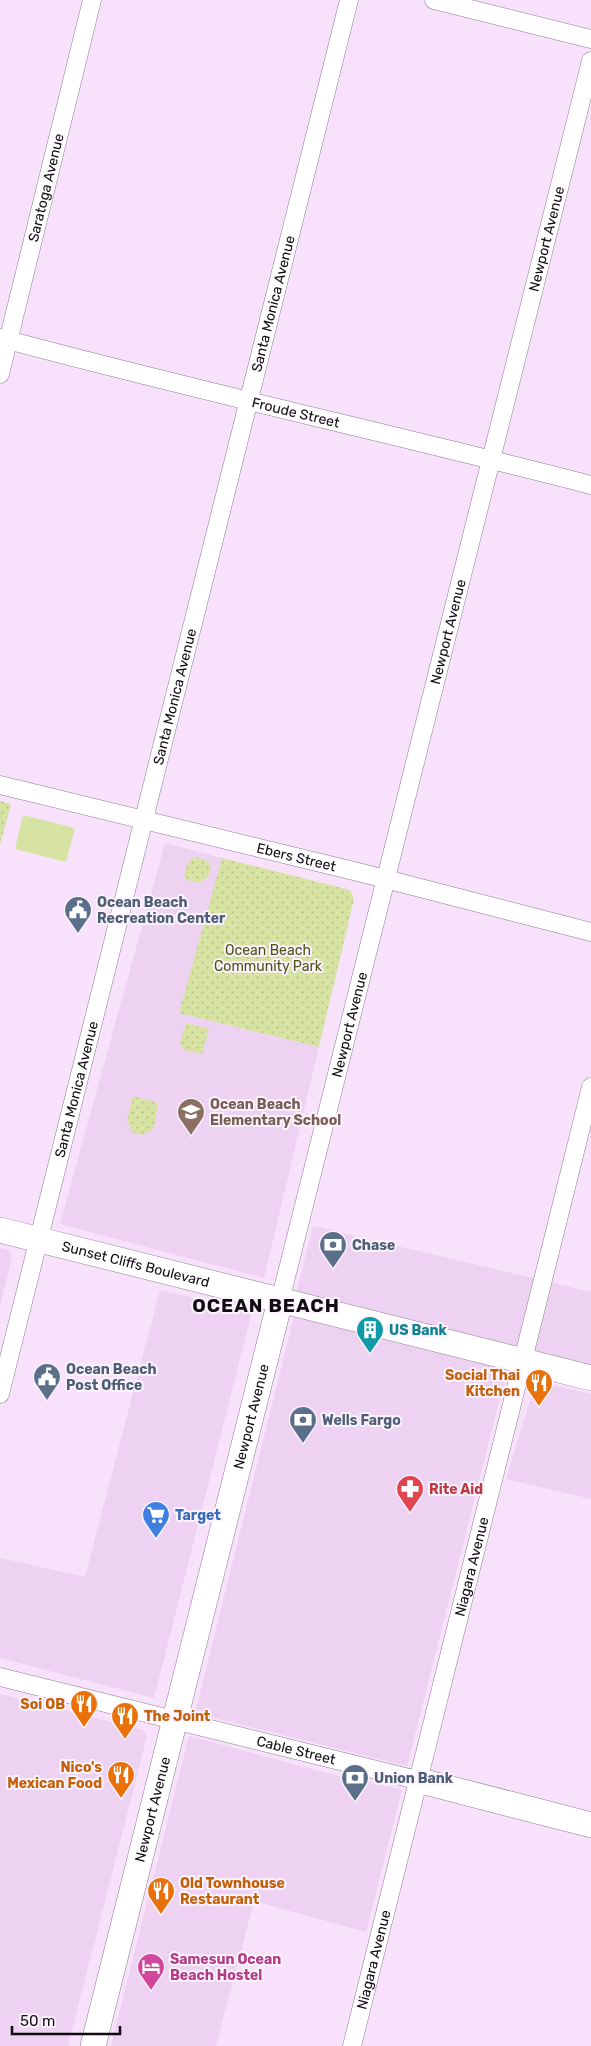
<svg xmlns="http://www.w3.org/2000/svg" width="591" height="2046" viewBox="0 0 591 2046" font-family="Rubik,sans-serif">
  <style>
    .built { fill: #edd2f1 }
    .green { fill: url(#green-dots) }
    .pitch { fill: #d7e3a2 }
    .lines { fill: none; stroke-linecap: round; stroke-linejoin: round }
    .street-casing { stroke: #8e7b92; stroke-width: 19 }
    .secondary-casing { stroke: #8e7b92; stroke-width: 26 }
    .street { stroke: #fff; stroke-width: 18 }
    .secondary { stroke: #fff; stroke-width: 25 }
    .labels { text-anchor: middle; stroke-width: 4; stroke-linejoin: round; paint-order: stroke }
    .street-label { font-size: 14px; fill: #120b13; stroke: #fcf3fe }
    .service-label { font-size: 14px; font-weight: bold; fill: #4e5e75; stroke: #fcf3fe; text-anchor: start }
    .park-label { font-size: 14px; fill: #4a5313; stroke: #fcf3fe }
    .education-label { font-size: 14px; font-weight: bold; fill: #785e54; stroke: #fcf3fe; text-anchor: start }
    .culture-label { font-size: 14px; font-weight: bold; fill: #0d838f; stroke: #fcf3fe; text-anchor: start }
    .food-label { font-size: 14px; font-weight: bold; fill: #c56008; stroke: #fcf3fe; text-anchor: end }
    .health-label { font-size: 14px; font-weight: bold; fill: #be3a42; stroke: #fcf3fe; text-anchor: start }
    .shop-label { font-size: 14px; font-weight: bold; fill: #366cbe; stroke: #fcf3fe; text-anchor: start }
    .hotel-label { font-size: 14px; font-weight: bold; fill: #b23c85; stroke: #fcf3fe; text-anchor: start }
    .district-label { font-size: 19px; font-weight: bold; letter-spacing: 1px; fill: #120b13; stroke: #fcf3fe }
  </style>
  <defs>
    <pattern id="green-dots" width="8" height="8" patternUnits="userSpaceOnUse" patternTransform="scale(1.25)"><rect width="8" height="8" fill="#d7e3a2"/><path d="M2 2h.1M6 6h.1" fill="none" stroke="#b8c18b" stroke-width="1.8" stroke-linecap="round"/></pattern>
  </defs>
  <rect width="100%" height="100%" fill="#f7e1fb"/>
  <g class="built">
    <path d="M165,843L222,858L180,1013L319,1047L264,1278L60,1224Z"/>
    <path d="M313,1226L591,1292V1366L296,1294Z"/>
    <path d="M0,1248L8,1250L11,1254V1261L0,1306Z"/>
    <path d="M160,1290L252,1312L154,1698L0,1658V1558L85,1577Z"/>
    <path d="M294,1317L507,1370L407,1766L195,1713Z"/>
    <path d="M548,1384L591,1394V1499L506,1479L534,1387Z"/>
    <path d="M0,1694L143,1730L147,1736L68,2046H0Z"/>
    <path d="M189,1736L326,1773L402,1790L366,1932L254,1901L216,2046H111Z"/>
  </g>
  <g class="green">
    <path d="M0,801L11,804L0,845Z"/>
    <path d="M195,857L208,861C214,873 209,875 200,883L187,880L184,876L187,864Z"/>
    <path d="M222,858L350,890L354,899L319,1047L179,1013Z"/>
    <path d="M186,1023L209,1029L202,1054L184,1050L180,1042Z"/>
    <path d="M133,1096L158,1103L154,1128L142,1135L133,1133L127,1121Z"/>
  </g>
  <path class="pitch" d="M23,815L75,828L66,862L15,849Z"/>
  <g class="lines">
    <defs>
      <g id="street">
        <path d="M434,0L591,39"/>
        <path id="s1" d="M0,338C196,391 394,434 591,485"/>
        <path id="s2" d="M0,374L92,0"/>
        <path id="s3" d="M0,785L366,874L591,932"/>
        <path id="s4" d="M280,1301L591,61"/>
        <path id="s5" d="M0,1394L349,0"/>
        <path id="s6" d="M0,1677L417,1780"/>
        <path id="s7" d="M352,2046L591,1087"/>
      </g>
      <g id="secondary">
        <path id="s8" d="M0,1230L591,1378"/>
        <path d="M417,1780L591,1825"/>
        <path id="s9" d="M93,2046L280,1301"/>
      </g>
    </defs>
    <use href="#street" class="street-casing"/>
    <use href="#secondary" class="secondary-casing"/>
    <use href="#street" class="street"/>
    <use href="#secondary" class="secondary"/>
  </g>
  <defs>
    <symbol id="civic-pin" viewBox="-11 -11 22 30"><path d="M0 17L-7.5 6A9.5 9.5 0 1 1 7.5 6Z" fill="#5c6f8a" stroke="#fcf3fe"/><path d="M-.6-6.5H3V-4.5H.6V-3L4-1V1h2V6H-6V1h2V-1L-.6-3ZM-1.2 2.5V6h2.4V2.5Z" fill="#fff"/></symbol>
    <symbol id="school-pin" viewBox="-11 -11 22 30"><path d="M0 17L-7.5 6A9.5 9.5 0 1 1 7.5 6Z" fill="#8d6e63" stroke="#fcf3fe"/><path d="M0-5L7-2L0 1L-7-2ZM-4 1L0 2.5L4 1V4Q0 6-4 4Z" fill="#fff"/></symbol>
    <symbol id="bank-pin" viewBox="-11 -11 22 30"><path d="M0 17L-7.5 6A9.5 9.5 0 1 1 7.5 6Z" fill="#5c6f8a" stroke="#fcf3fe"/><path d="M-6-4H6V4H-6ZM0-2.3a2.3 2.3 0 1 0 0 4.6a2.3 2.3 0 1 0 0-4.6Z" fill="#fff"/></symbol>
    <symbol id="building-pin" viewBox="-11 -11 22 30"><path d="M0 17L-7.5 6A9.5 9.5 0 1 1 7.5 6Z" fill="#0f9aa8" stroke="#fcf3fe"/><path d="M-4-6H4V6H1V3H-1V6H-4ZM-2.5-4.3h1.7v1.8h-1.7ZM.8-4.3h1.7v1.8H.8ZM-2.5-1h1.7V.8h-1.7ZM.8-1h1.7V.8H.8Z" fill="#fff"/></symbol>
    <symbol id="restaurant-pin" viewBox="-11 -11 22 30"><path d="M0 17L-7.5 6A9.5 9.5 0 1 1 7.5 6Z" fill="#e8710a" stroke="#fcf3fe"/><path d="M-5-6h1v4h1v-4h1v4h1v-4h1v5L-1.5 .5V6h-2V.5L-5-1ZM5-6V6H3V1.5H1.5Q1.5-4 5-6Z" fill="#fff"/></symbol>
    <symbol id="pharmacy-pin" viewBox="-11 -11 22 30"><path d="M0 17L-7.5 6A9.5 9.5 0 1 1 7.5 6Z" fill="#e0444e" stroke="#fcf3fe"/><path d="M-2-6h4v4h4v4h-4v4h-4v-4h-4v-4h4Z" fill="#fff"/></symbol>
    <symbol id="supermarket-pin" viewBox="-11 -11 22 30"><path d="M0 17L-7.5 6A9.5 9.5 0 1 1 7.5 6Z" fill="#3f7fe0" stroke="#fcf3fe"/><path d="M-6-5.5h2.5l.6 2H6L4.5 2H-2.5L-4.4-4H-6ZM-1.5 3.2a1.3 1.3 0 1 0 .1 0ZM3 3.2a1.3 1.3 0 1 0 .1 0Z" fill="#fff"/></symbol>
    <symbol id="hotel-pin" viewBox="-11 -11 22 30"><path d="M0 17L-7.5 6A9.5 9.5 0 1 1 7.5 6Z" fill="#d1479c" stroke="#fcf3fe"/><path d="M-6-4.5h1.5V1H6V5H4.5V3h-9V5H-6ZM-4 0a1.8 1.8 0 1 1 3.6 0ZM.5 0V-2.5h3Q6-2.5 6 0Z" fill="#fff"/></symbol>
  </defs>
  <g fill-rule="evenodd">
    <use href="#civic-pin" x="62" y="894" width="32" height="43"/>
    <use href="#school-pin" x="175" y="1096" width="32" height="43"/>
    <use href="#bank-pin" x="317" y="1229" width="32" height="43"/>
    <use href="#building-pin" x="354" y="1314" width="32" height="43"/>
    <use href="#civic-pin" x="31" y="1361" width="32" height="43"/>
    <use href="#restaurant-pin" x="523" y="1367" width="32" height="43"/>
    <use href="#bank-pin" x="287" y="1404" width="32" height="43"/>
    <use href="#pharmacy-pin" x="394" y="1473" width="32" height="43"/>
    <use href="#supermarket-pin" x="140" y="1499" width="32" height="43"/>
    <use href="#restaurant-pin" x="68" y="1688" width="32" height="43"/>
    <use href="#restaurant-pin" x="109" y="1700" width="32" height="43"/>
    <use href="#restaurant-pin" x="105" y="1759" width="32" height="43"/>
    <use href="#bank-pin" x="339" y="1762" width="32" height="43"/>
    <use href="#restaurant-pin" x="145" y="1875" width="32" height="43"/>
    <use href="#hotel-pin" x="135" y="1951" width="32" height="43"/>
  </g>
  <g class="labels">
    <g class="street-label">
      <text dy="5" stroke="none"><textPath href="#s2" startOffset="192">Saratoga Avenue</textPath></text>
      <text dy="5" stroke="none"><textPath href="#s4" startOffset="1095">Newport Avenue</textPath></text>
      <text dy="5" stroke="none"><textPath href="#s5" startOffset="1124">Santa Monica Avenue</textPath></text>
      <text dy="5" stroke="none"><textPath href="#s1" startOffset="305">Froude Street</textPath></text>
      <text dy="5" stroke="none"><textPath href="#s4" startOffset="690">Newport Avenue</textPath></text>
      <text dy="5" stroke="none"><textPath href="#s5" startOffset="719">Santa Monica Avenue</textPath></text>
      <text dy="5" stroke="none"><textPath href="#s3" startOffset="305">Ebers Street</textPath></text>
      <text dy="5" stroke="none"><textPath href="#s4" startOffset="285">Newport Avenue</textPath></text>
      <text dy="5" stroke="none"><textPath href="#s5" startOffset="314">Santa Monica Avenue</textPath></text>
      <text dy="5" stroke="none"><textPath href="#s8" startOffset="140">Sunset Cliffs Boulevard</textPath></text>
      <text dy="5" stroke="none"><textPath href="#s9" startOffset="649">Newport Avenue</textPath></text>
      <text dy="5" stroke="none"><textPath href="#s7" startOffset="494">Niagara Avenue</textPath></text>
      <text dy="5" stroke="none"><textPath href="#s6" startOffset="305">Cable Street</textPath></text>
      <text dy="5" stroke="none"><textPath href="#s9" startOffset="244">Newport Avenue</textPath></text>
      <text dy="5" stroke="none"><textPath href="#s7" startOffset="89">Niagara Avenue</textPath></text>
    </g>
    <g class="service-label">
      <text x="97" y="907">Ocean Beach<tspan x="97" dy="16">Recreation Center</tspan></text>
      <text x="352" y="1250">Chase</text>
      <text x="66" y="1374">Ocean Beach<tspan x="66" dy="16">Post Office</tspan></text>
      <text x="322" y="1425">Wells Fargo</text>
      <text x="374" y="1783">Union Bank</text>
    </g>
    <g class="park-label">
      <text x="268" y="955">Ocean Beach<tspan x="268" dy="16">Community Park</tspan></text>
    </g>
    <g class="education-label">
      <text x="210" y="1109">Ocean Beach<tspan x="210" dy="16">Elementary School</tspan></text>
    </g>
    <g class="culture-label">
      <text x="389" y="1335">US Bank</text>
    </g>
    <g class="food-label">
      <text x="520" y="1380">Social Thai<tspan x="520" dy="16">Kitchen</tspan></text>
      <text x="65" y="1709">Soi OB</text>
      <text x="144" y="1721" text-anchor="start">The Joint</text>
      <text x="102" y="1772">Nico's<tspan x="102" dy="16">Mexican Food</tspan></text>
      <text x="180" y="1888" text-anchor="start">Old Townhouse<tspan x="180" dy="16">Restaurant</tspan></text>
    </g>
    <g class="health-label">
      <text x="429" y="1494">Rite Aid</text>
    </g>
    <g class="shop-label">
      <text x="175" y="1520">Target</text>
    </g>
    <g class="hotel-label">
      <text x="170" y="1964">Samesun Ocean<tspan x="170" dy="16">Beach Hostel</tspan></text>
    </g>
    <g class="district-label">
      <text x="266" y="1312">OCEAN BEACH</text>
    </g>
  </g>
  <path d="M12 2026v8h108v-8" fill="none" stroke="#120b13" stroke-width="2.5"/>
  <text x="20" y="2026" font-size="15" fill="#120b13" stroke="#fcf3fe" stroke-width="4" paint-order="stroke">50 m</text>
</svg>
